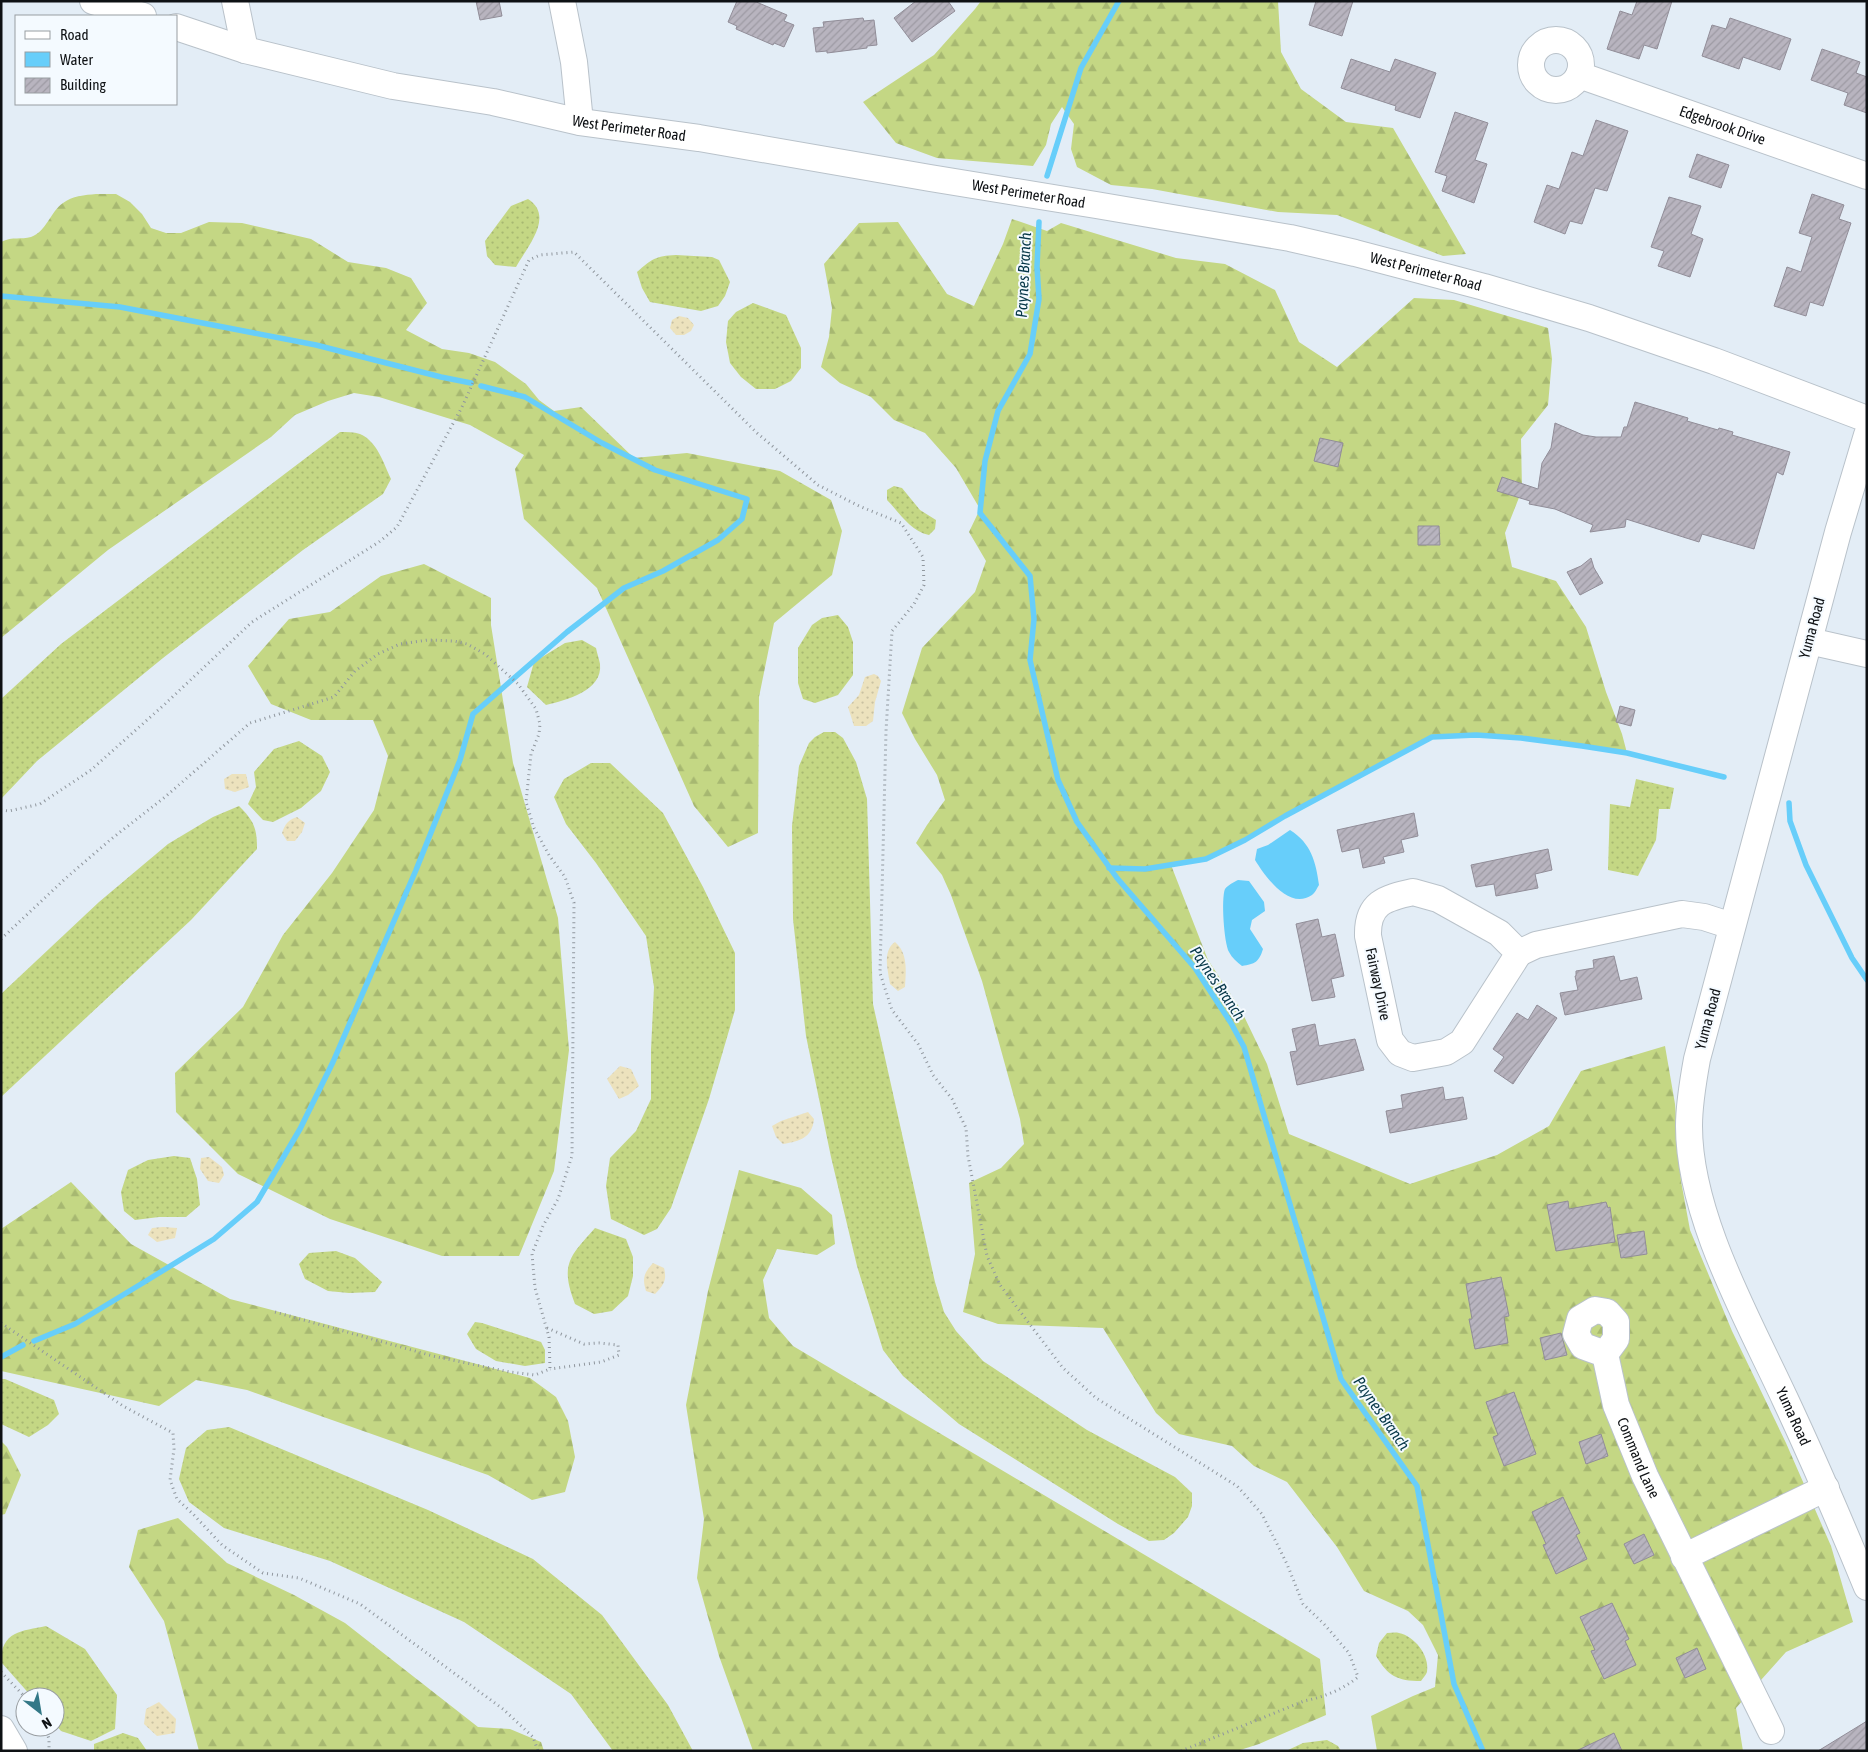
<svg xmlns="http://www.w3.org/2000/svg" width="1868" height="1752" viewBox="0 0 1868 1752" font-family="'Asap Condensed',sans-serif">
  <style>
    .grass { fill: url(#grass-dots) }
    .forest { fill: url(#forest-firs) }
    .sand { fill: url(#sand-dots) }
    .water { fill: #67cefa }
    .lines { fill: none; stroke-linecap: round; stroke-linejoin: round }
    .stream { stroke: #67cefa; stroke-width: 5.5 }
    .building { fill: url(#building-hatch); stroke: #918d98 }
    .minor-casing { stroke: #b9c2ca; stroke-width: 28 }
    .path { stroke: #90979e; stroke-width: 3; stroke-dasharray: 1 4; stroke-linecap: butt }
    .minor { stroke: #fff; stroke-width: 26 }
    .labels { text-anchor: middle; stroke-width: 4; stroke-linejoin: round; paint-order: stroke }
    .street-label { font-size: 15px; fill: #0e1114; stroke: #f4faff }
    .water-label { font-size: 16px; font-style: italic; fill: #063748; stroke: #f4faff }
  </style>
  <defs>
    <pattern id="grass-dots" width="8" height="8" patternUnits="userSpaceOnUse" patternTransform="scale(1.25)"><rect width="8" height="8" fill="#c4d784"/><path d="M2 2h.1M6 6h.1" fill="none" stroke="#a7b871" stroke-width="1.8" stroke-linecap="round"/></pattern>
    <pattern id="forest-firs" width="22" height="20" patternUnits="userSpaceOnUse" patternTransform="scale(1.25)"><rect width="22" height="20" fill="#c4d784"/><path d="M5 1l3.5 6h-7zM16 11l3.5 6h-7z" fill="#a7b871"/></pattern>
    <pattern id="sand-dots" width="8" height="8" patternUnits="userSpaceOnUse" patternTransform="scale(1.25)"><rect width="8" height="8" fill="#ece2bd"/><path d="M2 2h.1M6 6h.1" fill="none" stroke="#c9c1a2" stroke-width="1.8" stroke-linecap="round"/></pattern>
    <pattern id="building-hatch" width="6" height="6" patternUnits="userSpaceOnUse" patternTransform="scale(1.25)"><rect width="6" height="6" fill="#b8b4bf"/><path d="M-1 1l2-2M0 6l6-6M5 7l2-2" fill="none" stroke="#9d9aa3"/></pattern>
  </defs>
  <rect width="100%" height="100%" fill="#e3edf6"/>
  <g class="grass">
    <path d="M528,199C555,216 527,247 516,267L495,265L487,256L485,241L511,206Z"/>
    <path d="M676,255L712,257L719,260L730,282L725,296L718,306L701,311L650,302L642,288L637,272C652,259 655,256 676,255Z"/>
    <path d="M753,303L786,315L801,348V368L791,381L775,389H756L741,377L730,363L726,342L728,321L736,312Z"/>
    <path d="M340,432C346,432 354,432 360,434C377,441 384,464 391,479L383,494L303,550L163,658L37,761L1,799V699L61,644Z"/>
    <path d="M894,486L902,488L920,510L936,520L935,529L929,535C910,531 899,512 887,500V490Z"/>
    <path d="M838,615L848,627L853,642V675L838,695L815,703L803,699L798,683V648L812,625L822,618Z"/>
    <path d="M582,640L596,648C597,653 599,659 600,664C603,691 566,700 546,705L527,687L534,662L565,643Z"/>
    <path d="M824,732H835L843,738L856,762L867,799L873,1004L935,1282L944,1312L956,1331L983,1361L1087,1430L1175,1477L1192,1493V1506L1188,1517L1174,1533L1164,1540L1149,1541L1118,1524L959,1424L903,1376L883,1350L857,1266L831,1157L806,1036L793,919L792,826L799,766L809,743L815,737Z"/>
    <path d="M299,741L322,756L330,772L321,791L301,808L273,822L263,820L248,804L256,787L254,772L274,749Z"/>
    <path d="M591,763H610L663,813L703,887L735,953V1010L709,1099L671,1208L657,1229L644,1235L611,1219L606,1186L610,1158L636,1131L651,1099V1050L654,987L646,936L596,863L566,824L554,797L564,779Z"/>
    <path d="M1636,779L1674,788L1670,809H1659L1656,840L1638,876L1608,870L1610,804L1630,807Z"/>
    <path d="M239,806C254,821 257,828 257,849L191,920L1,1097V994L99,902L168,844L213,817Z"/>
    <path d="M174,1156L190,1158L197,1179L200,1205L186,1217H159L135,1220L124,1211L121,1192L128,1170L148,1160Z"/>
    <path d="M595,1228L626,1239L633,1257V1276L628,1296L612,1311L594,1314L575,1304C560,1265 569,1257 595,1228Z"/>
    <path d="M336,1251L355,1258L382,1282L375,1292L349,1293L328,1291L305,1279L299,1264L309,1253Z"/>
    <path d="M475,1322L482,1323L541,1342L545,1350V1363L525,1366L496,1361L476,1349L467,1334Z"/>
    <path d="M1,1379H5L54,1400L59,1414L48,1425L29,1437L1,1424Z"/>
    <path d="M229,1427L428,1510L533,1559L602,1615L668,1705L693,1751H613L571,1694L464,1622L330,1561L224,1528L189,1502L179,1479L186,1448L207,1430Z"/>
    <path d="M46,1626L85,1649L117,1695L115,1729L91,1741L61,1731L55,1724V1697H32L1,1662C1,1631 22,1631 46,1626Z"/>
    <path d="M1387,1633C1391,1633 1395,1632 1399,1633C1414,1636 1430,1655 1427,1672C1426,1675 1423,1678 1421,1681C1397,1681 1388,1676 1376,1656L1379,1643Z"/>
    <path d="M123,1733L138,1738L147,1751H94V1744Z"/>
    <path d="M1327,1740L1338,1746L1341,1751H1286L1303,1743Z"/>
  </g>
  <g class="forest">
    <path d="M981,1H1278L1281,52L1301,89L1346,122L1393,128L1466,254L1443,256L1337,215L1278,212L1152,189L1111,185L1077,167L1071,149L1074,124L1062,107L1051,124L1046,145L1033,166L937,158L896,143L863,102L934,55L975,9Z"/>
    <path d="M96,194H116L130,202L142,214L151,228L166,233H181L209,222L242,223L311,239L348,262L386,268L411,278L427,303L406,330L442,349L469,353L495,362L526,384L539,400L554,411L581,407L634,458L687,453L780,471L831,500L842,531L832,575L774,623L759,697L758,833L728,847L694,806L597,588L524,519L515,469L524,455L470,425L379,397L354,393L328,401L295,415L271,437L108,550L1,638V242C13,236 21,240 31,237C47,231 50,212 63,203C72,196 85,195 96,194Z"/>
    <path d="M1012,219L1047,231L1061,223L1176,258L1225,264L1275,290L1299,342L1337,367L1414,298L1454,300L1548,328L1552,359L1548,405L1521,439L1522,490L1505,533L1512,567L1556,581L1586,627L1606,692L1622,734L1627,753L1521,738L1476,735L1432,737L1285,816L1245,840L1206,859L1171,865L1208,960L1241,1010L1267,1064L1289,1134L1410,1184L1497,1155L1549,1126L1581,1071L1665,1046L1675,1104L1681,1181L1690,1230L1732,1331L1786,1443L1831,1546L1853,1622L1786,1652L1736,1708L1743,1751H1377L1371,1716L1413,1696L1435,1687L1438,1655L1423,1625L1408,1611L1364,1591L1337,1547L1287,1482L1254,1466L1232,1446L1179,1434L1156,1413L1103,1328L998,1324L963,1312L975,1254L969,1183L1001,1168L1024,1144L1020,1119L982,981L951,895L942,875L916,843L927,825L945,800L937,775L915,739L902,713L922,648L975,592L986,561L969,532L980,509L956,468L925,433L894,420L871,397L840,383L821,367L829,337L832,308L824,264L859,223L898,222L947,294L974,306L1003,244Z"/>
    <path d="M424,564L491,598V625L513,763L558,918L569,1050L554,1171L519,1256H442L330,1219L238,1174L176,1112L175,1073L243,1007L283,935L332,873L374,810L388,756L373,720H311L271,704L248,666L289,619L330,612L381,576Z"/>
    <path d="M739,1170L801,1188L832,1215L835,1244L817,1255L777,1249L763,1280L769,1318L793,1346L1320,1659L1326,1715L1259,1744L1237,1751H753L719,1656L697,1578L704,1519L686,1405L708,1291Z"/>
    <path d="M71,1182L131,1244L230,1299L530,1378L556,1397L568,1421L575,1457L565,1492L532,1500L488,1475L247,1390L196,1380L159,1406L1,1371V1229Z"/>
    <path d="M1,1441L7,1447L21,1475L5,1514L1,1515Z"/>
    <path d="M178,1518L227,1563L294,1595L345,1623L478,1727L510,1729L541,1742L544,1751H199L164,1621L129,1567L138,1530Z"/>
  </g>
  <g class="sand">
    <path d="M679,316L688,318L694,325L691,331L684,335H676L670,328L672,320Z"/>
    <path d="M874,674L878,676L881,681L875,702L873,721L866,726H854L848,707L859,695L865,677Z"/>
    <path d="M232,774H246L249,787L235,792L225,789L224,779Z"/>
    <path d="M297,817L305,823L302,832L295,841H287L282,833C285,824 288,820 297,817Z"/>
    <path d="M895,942C908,953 906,971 905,987L898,991L890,984C888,970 882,951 895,942Z"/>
    <path d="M620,1066L631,1069L639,1086L628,1095L619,1099L607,1079Z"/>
    <path d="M808,1112L814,1119C812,1138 800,1141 783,1144L776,1137L772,1126L781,1121Z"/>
    <path d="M209,1157L222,1167L224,1175L219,1183L208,1181L200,1169L201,1158Z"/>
    <path d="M163,1227L177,1228L175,1238L157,1242L148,1235L152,1228Z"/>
    <path d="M653,1263L664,1268C667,1280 664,1285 655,1294L646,1291C642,1278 644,1273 653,1263Z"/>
    <path d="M159,1702L176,1719L175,1733L157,1736L144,1724L146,1709Z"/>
  </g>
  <g class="water">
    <path d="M1290,830C1311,843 1316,862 1319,885C1317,888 1315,893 1312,895C1289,911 1265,876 1255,860L1257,849L1268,845Z"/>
    <path d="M1238,880L1249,881L1264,902L1265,911L1252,920L1250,929L1263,949C1259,962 1255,964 1242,966C1237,962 1232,958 1229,952C1224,943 1221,898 1225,889C1228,885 1234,882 1238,880Z"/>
  </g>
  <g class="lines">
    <g class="stream">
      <path d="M1047,176L1081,68L1119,1"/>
      <path d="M1039,222L1037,267L1039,299L1030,354L998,411L985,461L980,513L1030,576L1034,619L1030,660L1058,780L1077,822L1117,878L1195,968L1231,1023L1244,1047L1341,1379L1417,1486L1454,1684L1483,1751"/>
      <path d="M1,296L120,307L316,345L441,377L471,383"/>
      <path d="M1789,803L1790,821L1806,865L1852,958L1867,980"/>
      <path d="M1109,868L1145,869L1206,859L1245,840L1285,816L1432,737L1476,735L1521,738L1582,746L1627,753L1724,777"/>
      <path d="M34,1341L75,1324L146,1281L214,1239L257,1202L300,1129L333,1062L416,870L460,760L473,714L567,632L624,588L663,571L718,540L742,519L747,499L655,470L602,443L525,397L481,386"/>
      <path d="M1,1357L23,1345"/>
    </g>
  </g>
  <g class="building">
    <path d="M476,1H499L502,16L480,20Z"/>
    <path d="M737,1H754L787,15L784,21L794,25L784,47L774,43L773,45L736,29L737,26L728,22Z"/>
    <path d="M916,1H948L955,11L912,42L894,18Z"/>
    <path d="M1316,1H1353L1342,36L1309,25Z"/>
    <path d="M1637,1H1672L1657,49L1644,45L1639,59L1607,49L1620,11L1632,15Z"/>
    <path d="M863,18L864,21L874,20L877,45L867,46V48L827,53V51L816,52L813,28L824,27L823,22Z"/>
    <path d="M1730,18L1791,39L1780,70L1743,57L1739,69L1702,56L1712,25L1726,29Z"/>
    <path d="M1822,49L1860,62L1856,73L1867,77V113L1844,105L1848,93L1811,80Z"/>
    <path d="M1351,59L1390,72L1395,59L1436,73L1420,118L1395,110L1396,106L1341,88Z"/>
    <path d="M1455,112L1488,123L1475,160L1487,164L1474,203L1442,191L1447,176L1435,172Z"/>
    <path d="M1596,120L1628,131L1607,191L1595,188L1582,224L1570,221L1565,234L1534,222L1547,185L1559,189L1572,152L1583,156Z"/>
    <path d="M1697,154L1729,165L1721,188L1689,177Z"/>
    <path d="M1812,194L1844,205L1839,219L1851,223L1823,306L1810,302L1806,316L1774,306L1787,267L1801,272L1812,237L1799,233Z"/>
    <path d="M1669,197L1701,206L1691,234L1703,239L1690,277L1658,266L1664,251L1651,247Z"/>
    <path d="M1635,402L1688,418L1687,421L1718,430L1719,428L1733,432L1732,435L1790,452L1783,475L1777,472L1754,549L1702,534L1699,542L1626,519L1625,527L1590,532L1593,525L1555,509L1529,504L1530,501L1497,491L1502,477L1538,489L1542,463L1551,448L1555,423L1583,435L1596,437H1621L1624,427H1627Z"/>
    <path d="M1320,438L1343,443L1338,467L1314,461Z"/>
    <path d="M1418,526H1439L1440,545H1418Z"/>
    <path d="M1591,558L1594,568L1603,583L1580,595L1567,572L1581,566Z"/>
    <path d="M1620,706L1635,710L1631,726L1616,722Z"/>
    <path d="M1414,813L1418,836L1401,840L1404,852L1383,857L1385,863L1363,868L1359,848L1342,852L1337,830Z"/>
    <path d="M1548,849L1552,870L1535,874L1538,888L1496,896L1494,884L1476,887L1471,865Z"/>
    <path d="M1318,919L1322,937L1335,934L1344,976L1331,979L1335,997L1312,1001L1296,924Z"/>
    <path d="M1614,956L1620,981L1637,977L1642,999L1565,1015L1560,993L1578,990L1575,976H1576V971L1594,968L1593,960Z"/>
    <path d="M1537,1005L1557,1018L1513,1084L1494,1071L1504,1057L1493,1049L1517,1013L1528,1020Z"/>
    <path d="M1315,1024L1319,1046L1355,1039L1364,1070L1297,1085L1290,1052L1297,1051L1292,1029Z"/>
    <path d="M1443,1087L1445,1100L1463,1097L1467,1119L1390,1133L1386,1111L1403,1108L1401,1095Z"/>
    <path d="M1568,1201L1569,1209L1606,1202L1608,1208L1610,1207L1615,1242L1556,1251L1547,1205Z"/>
    <path d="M1644,1231L1647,1254L1621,1258L1617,1235Z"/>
    <path d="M1501,1277L1509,1316L1504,1317L1508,1343L1475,1349L1469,1319H1472L1466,1284Z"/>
    <path d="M1561,1333L1567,1355L1545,1360L1540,1338Z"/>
    <path d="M1514,1392L1536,1454L1504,1466L1493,1437L1498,1435L1486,1402Z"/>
    <path d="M1601,1434L1608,1456L1586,1464L1579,1442Z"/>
    <path d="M1563,1497L1580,1533L1576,1535L1587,1559L1556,1574L1543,1545L1546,1544L1532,1512Z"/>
    <path d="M1644,1534L1654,1555L1634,1564L1624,1544Z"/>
    <path d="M1612,1603L1629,1639L1625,1641L1636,1665L1604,1679L1591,1651L1595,1650L1580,1617Z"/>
    <path d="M1697,1648L1706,1669L1685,1678L1676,1658Z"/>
    <path d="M1867,1721V1751H1818Z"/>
    <path d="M1614,1733L1622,1751H1576Z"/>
  </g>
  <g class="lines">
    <defs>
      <g id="minor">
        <path d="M93,1L143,16"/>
        <path d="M235,1L245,50"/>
        <path d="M562,1L574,62L580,122"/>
        <path id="s1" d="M176,27L245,50L393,86L493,102L580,122L699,138L930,178L1096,205L1290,238L1355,253L1484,287L1589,318L1714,361L1867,419"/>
        <circle cx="1556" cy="65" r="25"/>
        <path id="s2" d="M1579,75L1867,176"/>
        <path id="s3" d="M1867,435L1838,532L1697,1059C1693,1081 1689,1104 1689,1126C1689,1216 1748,1319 1785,1399C1814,1461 1841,1524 1867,1587"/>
        <path d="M1809,641L1867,654"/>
        <path d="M1413,892L1438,899L1499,933L1519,953L1462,1042L1446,1052L1413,1058L1400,1053L1390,1040L1368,936C1367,903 1385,898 1413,892Z"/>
        <path d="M1519,953L1536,945L1682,914L1704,917L1732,926"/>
        <path id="s4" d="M1605,1354L1583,1346L1576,1334L1580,1319L1595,1310L1607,1312L1616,1322V1339L1605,1354L1616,1405L1645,1476L1771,1731"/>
        <path d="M1684,1557L1826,1488"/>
        <path d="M1,1729L14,1751"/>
      </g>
    </defs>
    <use href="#minor" class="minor-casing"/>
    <g class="path">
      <path d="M1,810L9,811L40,804L91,770L165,704L252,622L379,542L397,527L462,407L529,260L540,255L574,252L757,433L818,485L859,506L901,523L923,557L924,585L914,604L892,631L886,731L880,973L892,1010L918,1044L933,1075L952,1099L966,1128L968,1156L987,1256L1000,1285L1063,1368L1096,1398L1237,1486L1262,1514L1287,1564L1303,1604L1324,1624L1349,1653L1358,1677C1342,1690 1324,1697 1304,1701L1181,1751"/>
      <path d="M1,939L66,878L110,840L165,797L250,723L334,697L355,671L378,654L400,644L428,640L454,641L467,644L485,654L518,684L536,709L540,724L539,734L531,754L526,802L534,828L549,855L565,877L574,903L572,1156L558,1199L543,1226L532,1254L535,1288L549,1337L550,1369L535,1375L510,1372L433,1356L275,1312"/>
      <path d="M1,1323L123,1406L173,1433L174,1449L170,1480L177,1499L193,1514L222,1545L263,1573L299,1578L360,1604L503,1709L533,1737L538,1751"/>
      <path d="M547,1328L584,1344L599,1343L618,1345L619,1355L601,1362L550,1369"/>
      <path d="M1,1672L25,1697"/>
      <path d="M45,1727L49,1739V1751"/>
    </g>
    <use href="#minor" class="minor"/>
  </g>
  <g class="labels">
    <g class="street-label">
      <text dy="5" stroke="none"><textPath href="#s2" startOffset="152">Edgebrook Drive</textPath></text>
      <text dy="5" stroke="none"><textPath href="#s1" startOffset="465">West Perimeter Road</textPath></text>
      <text dy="5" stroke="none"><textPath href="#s1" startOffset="870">West Perimeter Road</textPath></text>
      <text dy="5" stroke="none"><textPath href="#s1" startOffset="1275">West Perimeter Road</textPath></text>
      <text transform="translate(1812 628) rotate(-75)" y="5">Yuma Road</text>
      <text transform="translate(1378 984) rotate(78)" y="5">Fairway Drive</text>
      <text transform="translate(1708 1019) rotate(-75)" y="5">Yuma Road</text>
      <text dy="5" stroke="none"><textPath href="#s3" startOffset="1025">Yuma Road</textPath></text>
      <text dy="5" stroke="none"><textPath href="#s4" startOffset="241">Command Lane</textPath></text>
    </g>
    <g class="water-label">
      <text transform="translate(1023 275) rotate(-87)" y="6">Paynes Branch</text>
      <text transform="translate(1218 983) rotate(56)" y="6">Paynes Branch</text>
      <text transform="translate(1382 1413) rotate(55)" y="6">Paynes Branch</text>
    </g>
  </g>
  <rect width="1868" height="1752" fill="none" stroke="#0e1114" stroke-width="5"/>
  <rect x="15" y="15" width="162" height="90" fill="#f4faff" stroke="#989da1"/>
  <rect x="25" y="31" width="25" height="8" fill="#ffffff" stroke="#989da1"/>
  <text x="60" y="40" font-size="15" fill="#0e1114">Road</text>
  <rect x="25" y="52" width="25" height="15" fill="#67cefa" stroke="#989da1"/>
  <text x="60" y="65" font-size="15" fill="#0e1114">Water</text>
  <rect x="25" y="78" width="25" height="15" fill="url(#building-hatch)" stroke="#989da1"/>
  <text x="60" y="90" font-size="15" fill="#0e1114">Building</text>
  <g transform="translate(40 1712) rotate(149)"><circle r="24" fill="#f4faff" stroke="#989da1"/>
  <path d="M0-4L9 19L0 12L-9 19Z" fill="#337887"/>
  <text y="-8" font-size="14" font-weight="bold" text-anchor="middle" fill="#0e1114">N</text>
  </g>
</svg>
